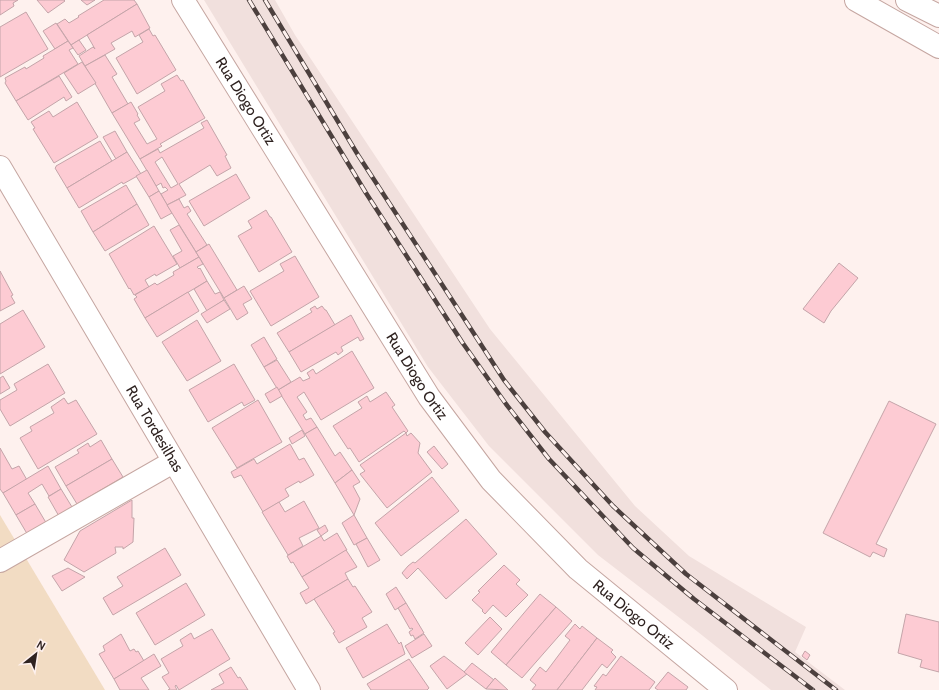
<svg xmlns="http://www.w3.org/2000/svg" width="939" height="690" viewBox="0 0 939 690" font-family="Cabin,sans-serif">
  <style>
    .built { fill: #f1e0dd }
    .green { fill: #f2dcc3 }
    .building { fill: #fdcbd3; stroke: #c4a4a9; fill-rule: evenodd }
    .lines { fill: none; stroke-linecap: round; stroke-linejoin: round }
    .street-casing { stroke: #c5a6a1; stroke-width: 24 }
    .street { stroke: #fff; stroke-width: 22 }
    .rail-casing { stroke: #4c403e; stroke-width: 4.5 }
    .rail { stroke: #fef1ee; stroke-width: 3; stroke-dasharray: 9; stroke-linecap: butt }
    .labels { text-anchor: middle; stroke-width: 3; stroke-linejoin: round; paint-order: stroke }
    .street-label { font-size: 15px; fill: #2f2321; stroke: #fef1ee }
  </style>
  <rect width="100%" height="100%" fill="#fef1ee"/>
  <path class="built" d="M204,0H275L295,35L490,329L635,506L689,556L806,627L795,652L845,690H771L698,632L598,555L489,446L428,367Z"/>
  <path class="green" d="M0,515L105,690H0Z"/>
  <g class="building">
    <path d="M0,0H18L13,3L14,6L0,15Z"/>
    <path d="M37,0H64L65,1L48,13Z"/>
    <path d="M81,0H95L87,5Z"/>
    <path d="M104,0H134L137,4L71,45L57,24L65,19L69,23L79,17L78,16Z"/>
    <path d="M137,4L150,28L135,37L132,31L111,43L115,49L85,66L79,56L93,47L95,49L87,35Z"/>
    <path d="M26,12L48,49L0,77V27Z"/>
    <path d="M56,23L68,41L55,49L43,31Z"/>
    <path d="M149,29L153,36L155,35L176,70L137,94L116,58L143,42L139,35Z"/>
    <path d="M79,40L86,50L78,55L71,45Z"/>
    <path d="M68,41L73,48L69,50L78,64L16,101L5,83L6,81L5,78L25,67L26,69L44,58L43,56Z"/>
    <path d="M105,55L117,74L112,77L128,104L112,113L85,66Z"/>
    <path d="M82,62L96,83L78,94L64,73Z"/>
    <path d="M177,75L181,81L183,80L205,118L160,144L162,146L140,159L112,113L131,102L138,114L137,115L140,120L134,123L147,144L157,139L138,107L165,91L161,84Z"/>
    <path d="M59,76L72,97L66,101L64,97L28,120L16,101Z"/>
    <path d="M77,102L98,137L54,163L33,129L35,128L31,122L49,111L53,117Z"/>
    <path d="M207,120L227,155L225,156L231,168L217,176L210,165L179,184L186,195L167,205L161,194L168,190L165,187L163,188L161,183L156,186L140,159L158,149L160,153L204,128L201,123ZM162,157L178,184L171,188L155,162Z"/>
    <path d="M115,131L127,152L116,159L103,137Z"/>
    <path d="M100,141L112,161L67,188L55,168L56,167V166Z"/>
    <path d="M127,152L141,174L123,184L122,182L79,208L67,188Z"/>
    <path d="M147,170L159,191L149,197L136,176Z"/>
    <path d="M236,174L250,198L204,226L189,201Z"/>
    <path d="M126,185L137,204L93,232L81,211Z"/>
    <path d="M159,191L172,213L161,219L149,197Z"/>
    <path d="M179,199L184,208L188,206L191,211L187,214L207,245L196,252L167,205Z"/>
    <path d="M137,204L149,225L105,251L93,232Z"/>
    <path d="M266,210L270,217H271L292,252L259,272L238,236L252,228L248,221Z"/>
    <path d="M179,225L199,257L180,268L173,256L182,251L170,230Z"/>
    <path d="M154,226L177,264L156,276L155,274L145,280L149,287L134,295L130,288L129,289L109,254Z"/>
    <path d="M209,244L237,290L224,298L196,252Z"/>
    <path d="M295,256L319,297L271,326L250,291L284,271L280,264Z"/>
    <path d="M199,257L203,264L197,267L199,269L200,268L207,281L145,318L134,299L137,297L135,295L155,283L157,285L174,275L173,272Z"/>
    <path d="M839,263L858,278L831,311L824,323L803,309Z"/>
    <path d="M0,271L13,295L11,296L15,303L0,311Z"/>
    <path d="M207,281L215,294L220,292L224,300L207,311L194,289Z"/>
    <path d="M244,286L252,299L243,304L248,313L237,320L224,298Z"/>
    <path d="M188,292L199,311L157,337L145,318Z"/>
    <path d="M224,300L230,309L207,323L201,314Z"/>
    <path d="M315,306L317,309L322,306L325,310H326L335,325L289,352L277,333L312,312L310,309Z"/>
    <path d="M23,310L45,347L0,374V324Z"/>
    <path d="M351,315L364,339L360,341L358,337L341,347L343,351L338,355L336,352L301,372L289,352Z"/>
    <path d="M197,320L221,361L187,381L162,342Z"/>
    <path d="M264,337L277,359L264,367L251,345Z"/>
    <path d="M352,351L374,388L321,420L304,392L297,397L307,412L303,415L306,420L311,418L317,427L305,434L278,390L300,377L303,381L310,378L307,373L313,369L316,374Z"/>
    <path d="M277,360L291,382L278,390L264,367Z"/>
    <path d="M48,364L65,393L10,426L0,409V400L17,390L14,384Z"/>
    <path d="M234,364L255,400L244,406L242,402L208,422L189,390Z"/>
    <path d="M3,376L10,388L0,394V378Z"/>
    <path d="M277,387L282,396L270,403L265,394Z"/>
    <path d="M386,392L395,405L392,407L408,431L406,433L404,431L359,462L350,448L348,449L333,426L362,408L358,402L367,396L370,402Z"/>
    <path d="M64,398L68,404L76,400L97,434L38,469L20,438L32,431L30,427L54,413L51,407Z"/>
    <path d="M258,400L282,442L237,468L212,428Z"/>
    <path d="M889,401L936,424L876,544L887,549L884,557L873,552L870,557L823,533Z"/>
    <path d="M317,427L335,456L340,452L352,470L335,483L305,434Z"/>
    <path d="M302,430L305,436L292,444L289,438Z"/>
    <path d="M406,433L407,436L411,433L420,443L418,453L432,472L387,508L360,474L365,471L360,465Z"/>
    <path d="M101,440L112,459L66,486L55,467L79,453L77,450L88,443L90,447Z"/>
    <path d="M290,444L299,460L304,458L314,475L300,483L299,481L285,489L289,496L263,512L241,475L234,478L231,472L254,459L257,464Z"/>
    <path d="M434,446L448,464L442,469L427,452Z"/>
    <path d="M0,448L12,469L19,466L27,480L3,493L0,489Z"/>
    <path d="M112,459L123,477L77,504L66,486Z"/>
    <path d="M48,466L61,489L49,496L42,484L28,493L35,504L16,515L3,493Z"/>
    <path d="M352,470L360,482L353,486L360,499L354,515L335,483Z"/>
    <path d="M432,477L459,511L401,556L375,523Z"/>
    <path d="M61,489L72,507L60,518L48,497Z"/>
    <path d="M132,500V518H134L133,542L123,549V547H115L116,553L84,572L64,560L80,531Z"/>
    <path d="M304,501L319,528L299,538L303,546L288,555L262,512L279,502L285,512Z"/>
    <path d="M35,504L48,526L29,537L16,515Z"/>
    <path d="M354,515L367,538L354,545L342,523Z"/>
    <path d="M466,519L497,554L446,599L418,568L407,579L402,573L408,566L413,562L415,563Z"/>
    <path d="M325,525L328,531L321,536L317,530Z"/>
    <path d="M337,533L347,550L302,577L293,562L291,563L287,556L321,536L324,541Z"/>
    <path d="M367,538L380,560L368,567L356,544Z"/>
    <path d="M165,548L181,575L113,615L103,598L123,586L117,577Z"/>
    <path d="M346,550L357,567L345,573L348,579L306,604L300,593L309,588L302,577Z"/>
    <path d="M504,565L520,580L516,584L528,595L506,617L493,605L485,614L482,611L483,610L472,600L480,592L478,591Z"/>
    <path d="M68,568L85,577L62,591L52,576Z"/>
    <path d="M348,579L353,587L355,586L372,612L362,618L367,627L339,643L333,633L335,632L314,599Z"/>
    <path d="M186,583L205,615L155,645L136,613Z"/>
    <path d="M396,587L406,603L395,610L386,594Z"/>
    <path d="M540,594L556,607L506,665L491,652Z"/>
    <path d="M406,603L424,633L415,639L413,635L411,636L409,632L413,629L412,628L410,629L398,608Z"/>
    <path d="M556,607L572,621L522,678L506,665Z"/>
    <path d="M906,614L939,622V672L920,667L922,660L898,653Z"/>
    <path d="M490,617L502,629L478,655L465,643Z"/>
    <path d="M387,624L399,644L401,642L405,654L363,678L346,648Z"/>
    <path d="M575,624L580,629L582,626L597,638L557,690H532L536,685L530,680L540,667L546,672L570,640L565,636Z"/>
    <path d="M212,629L230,659L179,690L176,685L175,686L177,690H168L170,689L162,677L169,673L161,659L183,646L180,640L191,633L194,639Z"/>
    <path d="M121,634L130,651L134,649L136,652L138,651L144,661L114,679L99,654L105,651L103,646Z"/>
    <path d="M424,634L432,646L412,658L405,646Z"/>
    <path d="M597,638L613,650L611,652L616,657L607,668L602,664L582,690H557Z"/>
    <path d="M805,651L810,655L807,660L802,656Z"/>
    <path d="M154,654L161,666L141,678L149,690H120L114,679Z"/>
    <path d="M444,656L467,674L447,689L430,666Z"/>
    <path d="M621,656L655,682L649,690H595L597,687L594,686L603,674L606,676Z"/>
    <path d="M409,659L429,688L427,690H371L367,684Z"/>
    <path d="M472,663L494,680L486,689L464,672Z"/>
    <path d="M231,667L238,678L240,677L248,690H211L224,683L219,674Z"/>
    <path d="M668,672L688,687L686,690H658L655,688Z"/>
    <path d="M495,678L508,690L486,689Z"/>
  </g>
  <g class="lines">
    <defs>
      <g id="street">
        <path id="s1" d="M183,0L429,397L491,480L578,569L726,690"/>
        <path d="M856,0L939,47"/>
        <path d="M907,0L939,16"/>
        <path id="s2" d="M0,167L309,690"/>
        <path d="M0,561L173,462"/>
      </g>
    </defs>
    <use href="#street" class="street-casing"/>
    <use href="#street" class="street"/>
    <defs>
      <g id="rail">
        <path d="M249,0L366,193L462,342L506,404L549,459L633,548L694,599L813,690"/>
        <path d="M265,0L358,155L504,380L545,432L613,506L686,574L836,690"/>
      </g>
    </defs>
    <use href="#rail" class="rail-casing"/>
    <use href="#rail" class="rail"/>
  </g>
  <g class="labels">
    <g class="street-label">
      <text dy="5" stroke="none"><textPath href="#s1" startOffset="119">Rua Diogo Ortiz</textPath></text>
      <text dy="5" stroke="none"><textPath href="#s1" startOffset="443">Rua Diogo Ortiz</textPath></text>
      <text dy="5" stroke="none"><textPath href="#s2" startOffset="304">Rua Tordesilhas</textPath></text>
      <text dy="5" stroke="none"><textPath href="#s1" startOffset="767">Rua Diogo Ortiz</textPath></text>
    </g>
  </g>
  <g transform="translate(36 654) rotate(30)" stroke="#fef1ee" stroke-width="3" paint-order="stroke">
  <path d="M0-3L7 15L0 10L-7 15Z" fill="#2f2321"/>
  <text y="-6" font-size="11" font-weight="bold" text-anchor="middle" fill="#2f2321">N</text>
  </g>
</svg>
